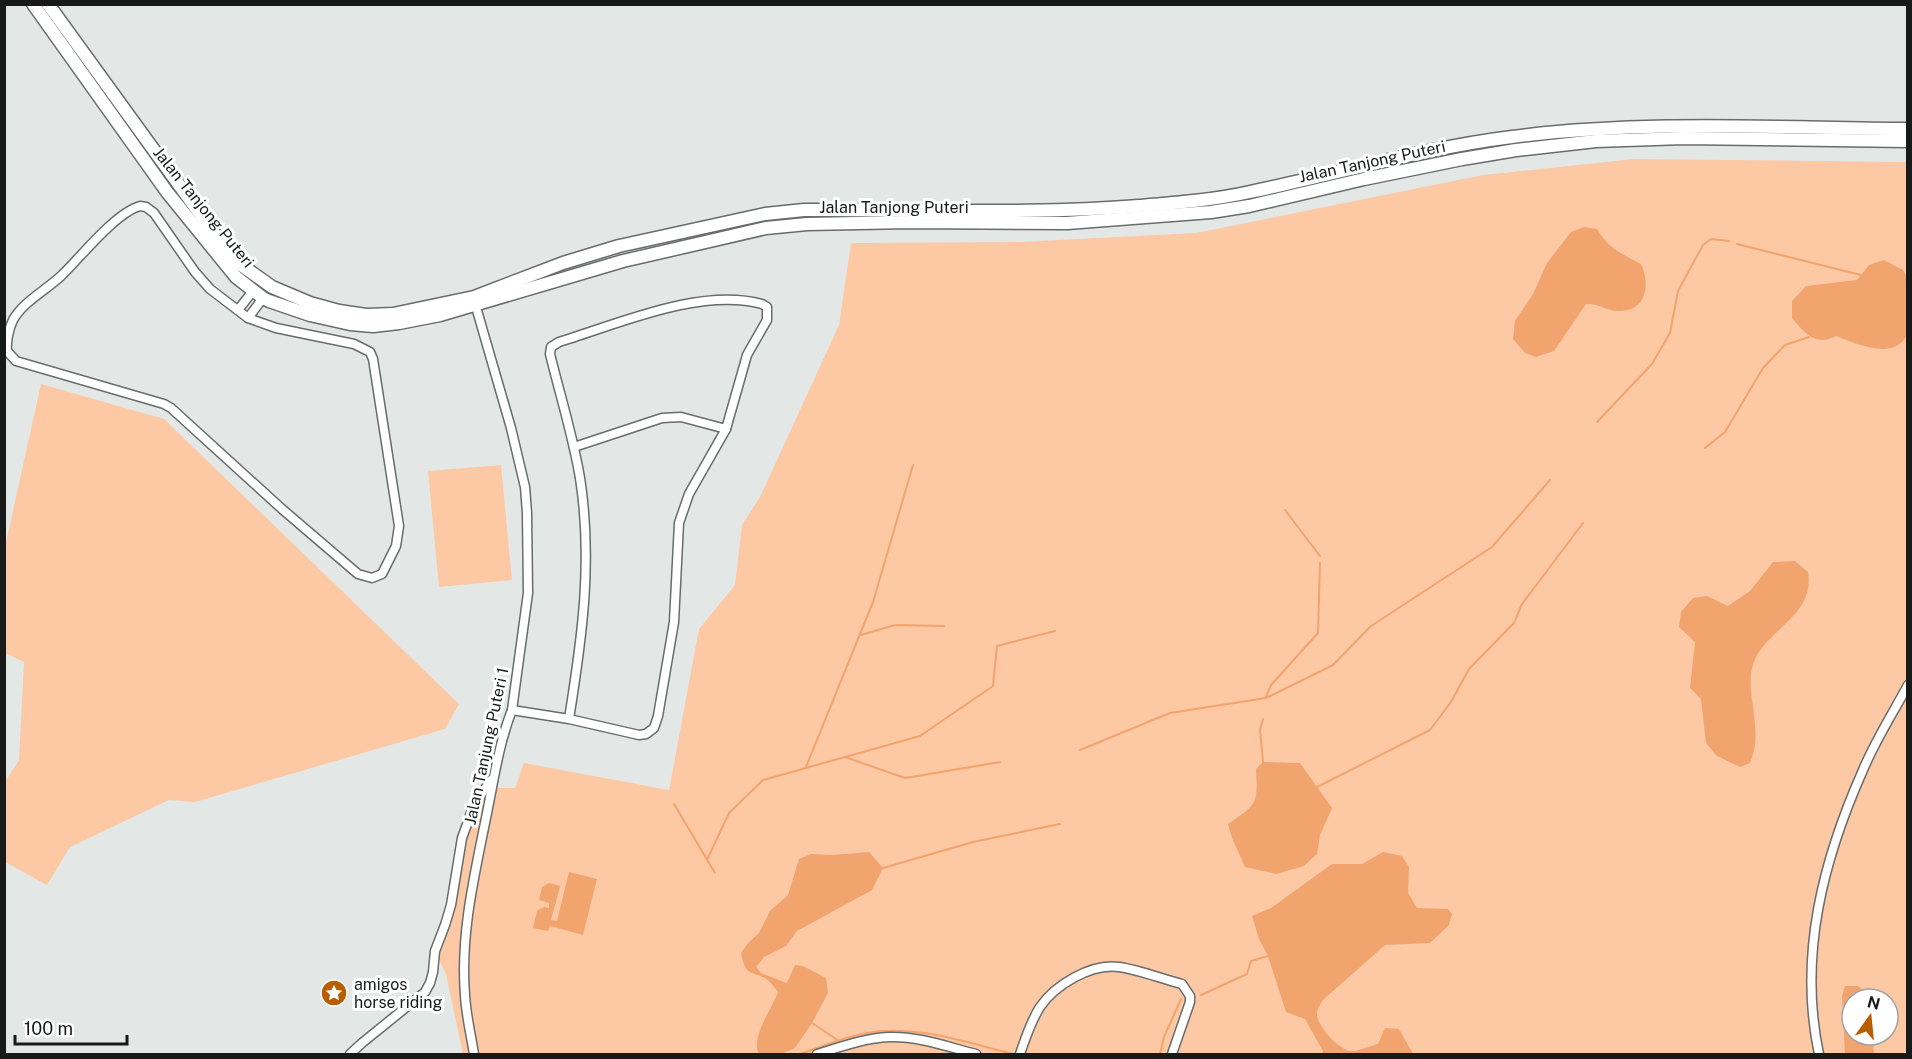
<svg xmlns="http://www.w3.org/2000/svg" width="1912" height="1059" viewBox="0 0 1912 1059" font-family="'Public Sans',sans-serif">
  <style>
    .green { fill: #fdc8a4; fill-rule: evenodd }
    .water { fill: #f1a46e }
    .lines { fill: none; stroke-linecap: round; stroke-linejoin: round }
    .stream { stroke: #f1a46e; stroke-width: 2 }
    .street-casing { stroke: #686c6c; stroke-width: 11 }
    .secondary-casing { stroke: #686c6c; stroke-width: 15 }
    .street { stroke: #fff; stroke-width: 8 }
    .secondary { stroke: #fff; stroke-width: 12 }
    .labels { text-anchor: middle; stroke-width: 6; stroke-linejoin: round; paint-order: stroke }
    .street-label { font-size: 16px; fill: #181a1a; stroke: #fff }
    .poi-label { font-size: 16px; fill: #181a1a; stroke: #fff; text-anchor: start }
  </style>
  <rect width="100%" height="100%" fill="#e3e8e7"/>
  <g class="green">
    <path d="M1634,159L1907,162V1054H463L446,974L435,951L445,925L462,838L487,788H515L524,763L669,790L699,629L735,585L742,525L760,497L839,325L851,243L1019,242L1196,233L1483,175ZM1852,999H1888V1035H1852Z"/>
    <path d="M41,384L164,419L459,704L445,729L195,802L169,800L70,847L47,885L5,862V782L19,760L24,662L5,653V547Z"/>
    <path d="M501,465L512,580L439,587L428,471Z"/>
  </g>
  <g class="water">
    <path d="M1584,227L1597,229C1608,248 1622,254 1641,264C1651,286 1646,312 1617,311C1605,310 1598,303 1586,304L1554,351L1536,357L1525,353L1513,339L1515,321L1533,294L1547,263L1571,232Z"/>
    <path d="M1884,260L1903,270L1907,277V335C1894,361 1857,344 1836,336C1815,347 1805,333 1792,318V301L1806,286L1857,280L1869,265Z"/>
    <path d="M1795,561L1808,572C1815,614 1770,628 1755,659C1741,690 1766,726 1750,763L1740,767L1717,756L1706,743L1701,699L1690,688L1695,642L1679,627L1681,612L1693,598L1707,596L1728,606L1750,591L1773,562Z"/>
    <path d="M1263,762L1300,763L1332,808L1320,835L1317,854L1304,866L1276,874L1245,867L1232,838L1228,824C1257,804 1258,805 1256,769Z"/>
    <path d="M869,852L883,868L872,890L797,931L786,946L764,957L756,967L761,973L787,983L795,965L803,966L826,978L828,993L812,1023L795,1048L781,1054H759C750,1038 772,1009 778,992C775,988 772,984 769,981C752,968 747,981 741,953L748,943L759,933L770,911L788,895L799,859L811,854L833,855Z"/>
    <path d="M1383,852L1402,856L1409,867L1408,893L1417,908L1448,909L1452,914L1449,925L1430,943L1385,945L1324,999C1321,1003 1318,1007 1317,1012C1315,1024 1338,1049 1350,1051C1357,1052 1370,1046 1378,1044L1385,1028L1399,1029L1413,1054H1322L1323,1051L1305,1019L1286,1012L1268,956L1259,939L1252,916L1271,908L1332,864H1362Z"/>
    <path d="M569,872L597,879L583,935L550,926L548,931L533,928L537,911L544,907L549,908V903L539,900L542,887L549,883L560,886L551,920L557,921Z"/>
    <path d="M1845,986H1858L1865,992L1866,999H1852V1035H1872L1874,1054H1845L1842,996Z"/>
  </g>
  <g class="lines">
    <g class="stream">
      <path d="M1737,244L1861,275"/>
      <path d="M1597,422L1652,364L1670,333L1678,291L1703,245L1711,239L1729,241"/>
      <path d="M1705,448L1725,432L1763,368L1785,345L1809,337"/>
      <path d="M1285,510L1320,556"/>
      <path d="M861,635L895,625L944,626"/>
      <path d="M1266,697L1271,685L1318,633L1320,563"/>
      <path d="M1080,750L1170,713L1266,698L1333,665L1371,626L1492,547L1550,480"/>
      <path d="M845,757L905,778L1000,762"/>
      <path d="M1263,762L1260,730L1263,719"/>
      <path d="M806,767L873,602L913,465"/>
      <path d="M1317,787L1430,730L1451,702L1469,669L1514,623L1522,604L1583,523"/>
      <path d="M674,804L715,873"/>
      <path d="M707,860L729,813L763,780L920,736L993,686L997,646L1055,631"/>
      <path d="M883,868L973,842L1060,824"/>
      <path d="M1201,995L1247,974L1251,961L1268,956"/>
      <path d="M812,1023L839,1041"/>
      <path d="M800,1054C821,1047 844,1037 867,1033C916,1024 967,1043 1014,1054L1017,1052"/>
      <path d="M1160,1054L1164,1037L1181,999"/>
    </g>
    <defs>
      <g id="street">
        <path d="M140,206L146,207L154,213L195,272L210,289L248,318L276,328L354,344L370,352L373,359L399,526L396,546L382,574L372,578L358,574L282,509L171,408L164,404L16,361L7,351C6,342 9,328 13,320C23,302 46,290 61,276C80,258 115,213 140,206Z"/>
        <path d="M474,300L511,428L525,487L527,513L528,593L512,710C499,743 494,779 487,813C475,873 460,934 465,995C466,1015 471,1035 474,1054"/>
        <path d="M238,310L253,291"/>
        <path d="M248,318L263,298"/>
        <path d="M574,447L662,418L681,417L726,429"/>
        <path d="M512,710L569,719L639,735L646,734L654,728L658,716L674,622L679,523L689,494L726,429L747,355L767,320V307L762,304C701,287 618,324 559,342L551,347L550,354C560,395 573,436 580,478C593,561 582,638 569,719"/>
        <path d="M350,1054L362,1043L425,992L430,983L433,972L435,951L445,925L451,905L462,838L474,805L491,780"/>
        <path d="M817,1054C840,1047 865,1038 889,1037C919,1036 948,1047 976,1054"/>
        <path d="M1020,1054C1025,1039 1031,1021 1040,1007C1055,985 1091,963 1119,967C1140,970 1162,979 1182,984L1190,996V1002L1172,1054"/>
        <path d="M1819,1054C1798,956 1823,860 1863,770C1875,741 1893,713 1908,685"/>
      </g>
      <g id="secondary">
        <path d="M33,4L167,192L236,277L263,298L269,301L310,315L350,324L373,326L399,323L440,315L623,261L766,228L807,224L910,222L1067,223L1211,212L1249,206L1364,179L1462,159L1516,150L1596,141L1684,138L1908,141"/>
        <path d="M48,4L219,240L237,262L272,287L310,303L339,311L366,315L393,314L474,297L563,263L619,246L765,214L804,210C915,209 1028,215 1139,206C1176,203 1214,200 1250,192C1337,174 1423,148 1512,137C1643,120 1776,128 1908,129"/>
      </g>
    </defs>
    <use href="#street" class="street-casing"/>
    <use href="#secondary" class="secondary-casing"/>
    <use href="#street" class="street"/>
    <use href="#secondary" class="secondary"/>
  </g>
  <defs>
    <symbol id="sight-disc" viewBox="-11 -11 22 22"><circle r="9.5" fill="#b85d00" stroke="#fff"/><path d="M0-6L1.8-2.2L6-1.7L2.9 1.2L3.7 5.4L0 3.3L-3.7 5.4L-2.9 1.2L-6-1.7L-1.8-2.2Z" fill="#fff"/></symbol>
  </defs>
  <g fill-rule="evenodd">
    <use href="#sight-disc" x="319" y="978" width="30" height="30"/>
  </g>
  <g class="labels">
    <g class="street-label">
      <text transform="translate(1372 161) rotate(-12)" y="6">Jalan Tanjong Puteri</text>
      <text transform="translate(204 207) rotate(51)" y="6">Jalan Tanjong Puteri</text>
      <text x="894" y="213">Jalan Tanjong Puteri</text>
      <text transform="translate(486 746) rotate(-78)" y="6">Jalan Tanjung Puteri 1</text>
    </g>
    <g class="poi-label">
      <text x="354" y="990">amigos<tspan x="354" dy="18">horse riding</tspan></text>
    </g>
  </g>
  <rect width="1912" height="1059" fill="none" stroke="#181a1a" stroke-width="12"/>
  <g transform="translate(1870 1017) rotate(15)"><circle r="28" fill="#ffffff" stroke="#a3a3a3" stroke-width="1.5"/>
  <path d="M0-4.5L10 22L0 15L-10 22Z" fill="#b85d00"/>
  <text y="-9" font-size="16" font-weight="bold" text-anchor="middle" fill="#181a1a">N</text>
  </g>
  <path d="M15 1035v9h112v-9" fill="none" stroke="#181a1a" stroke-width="3"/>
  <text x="24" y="1035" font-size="18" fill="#181a1a" stroke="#ffffff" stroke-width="4.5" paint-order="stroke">100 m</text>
</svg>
